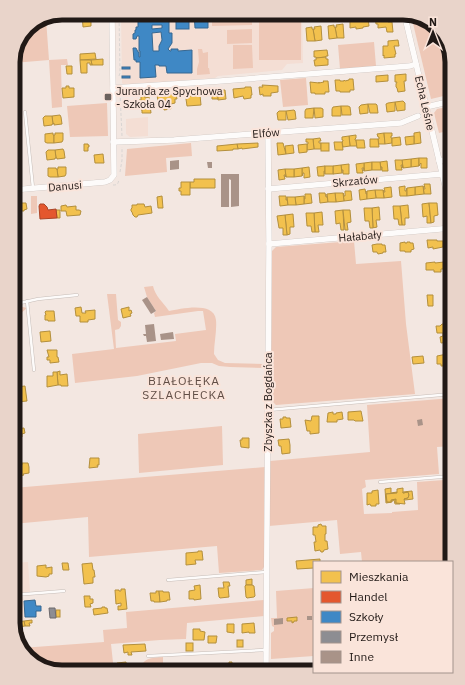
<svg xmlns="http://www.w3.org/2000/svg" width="465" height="685" viewBox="0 0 465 685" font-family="'IBM Plex Sans',sans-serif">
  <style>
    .built { fill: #f4ded4 }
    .green { fill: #eec8b7 }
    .homes { fill: #f2c14e; stroke: #b38f3d }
    .shops { fill: #e4572e; stroke: #aa4427 }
    .schools { fill: #3f88c5; stroke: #366790; fill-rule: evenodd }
    .industry { fill: #8d8d92; stroke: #6d6a6d }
    .building { fill: #a99388 }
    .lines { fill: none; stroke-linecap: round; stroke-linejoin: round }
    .lane-casing { stroke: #c6bdb8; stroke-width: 3.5 }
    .street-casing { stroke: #c6bdb8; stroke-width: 6 }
    .path { stroke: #d9d5d3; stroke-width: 1; stroke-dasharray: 3 2; stroke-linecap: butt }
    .lane { stroke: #fdfbfa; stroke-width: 2.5 }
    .street { stroke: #fdfbfa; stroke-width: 5.5 }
    .poi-dot { fill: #6a615d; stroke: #fae4da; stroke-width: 1.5 }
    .labels { text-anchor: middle; stroke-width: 4; stroke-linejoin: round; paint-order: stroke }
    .poi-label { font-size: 11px; fill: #211916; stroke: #fae4da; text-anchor: start }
    .street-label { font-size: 11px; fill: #211916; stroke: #fae4da }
    .neighbourhood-label { font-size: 12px; letter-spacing: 1px; fill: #614e46; stroke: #fae4da }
    .rim { fill: none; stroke: #211916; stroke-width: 5 }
  </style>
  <rect width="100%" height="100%" fill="#f3e7e1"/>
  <g class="built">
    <path d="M121,13H302L303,63L287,64L282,70L218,76L215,78L124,85L122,83Z"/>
    <path d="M148,117V136L130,137L126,134V119Z"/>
    <path d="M28,562L30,592L13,594V563Z"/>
    <path d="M23,597L25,620L13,621V598Z"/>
  </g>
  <g class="green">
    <path d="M212,13H252V25L212,26Z"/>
    <rect x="259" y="13" width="42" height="47"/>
    <path d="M411,15L430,21L445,38L452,63V94L431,99Z"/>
    <path d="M46,19L49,60L67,59L68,65H61L62,107L52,108L49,60L13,63V59L30,25Z"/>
    <path d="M252,29V43L227,44V30Z"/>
    <path d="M374,42L376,66L340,69L338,45Z"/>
    <path d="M233,45H252L253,68L233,69Z"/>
    <path d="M198,49H202L203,53L208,52V68H209L210,74L197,75V69L199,62Z"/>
    <path d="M306,78L308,105L283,107L280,80Z"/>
    <path d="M107,103L108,136L70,137L67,106Z"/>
    <path d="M452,106V130L439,133L434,113L437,109Z"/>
    <path d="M191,143L192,156L166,158L167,172L125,176L127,149Z"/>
    <path d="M31,196H37V213L31,214Z"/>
    <path d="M354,241L356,264L401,261L406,324L415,394L276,405L271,400L272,251L276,247Z"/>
    <path d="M153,286C155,296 163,302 169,311C181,309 214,301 216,320C217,331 214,343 214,354L218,360L225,363L265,364V368L230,367L219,366L212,363H201L137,376L75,383L72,354L114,349L107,294H116L118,320L121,322V326L119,329L115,330L116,348L176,341L175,334L206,330L203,311H198L155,317L154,313L156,311L147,297L144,287Z"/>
    <path d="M23,307L27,308L13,320V311L18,308Z"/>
    <path d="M452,398V446L437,447L439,474L365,480L366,487L362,489L364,514L392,513V512L418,510L417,482L444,480L452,488V562H362L361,552L340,554L337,520L269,526L270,461L370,452L367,405Z"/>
    <path d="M222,426L223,465L139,473L138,434Z"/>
    <path d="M265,467L264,567L262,570L219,573L217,546L89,557L88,517L13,524V488Z"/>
    <path d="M314,588V656L271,659V633L274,631V627L272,626L271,618H277L276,591Z"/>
    <path d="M264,600V616L187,623L186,639L160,640L111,644L114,672H75V671L59,672L35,664L21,648L104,642L103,630L127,628L126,612Z"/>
    <path d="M163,657V672H141C141,657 152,658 163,657Z"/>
  </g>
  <g class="homes">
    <path d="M82,14H89L90,17H91V26L83,27Z"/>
    <path d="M375,15H382V18H384V16L388,17V22H392L393,32H387L386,27L378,28V24H376Z"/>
    <path d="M362,17V19L368,18L369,26L363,27V28L356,29V27L350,28V20L355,19V18Z"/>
    <path d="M343,24L344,38H337L335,27H337L336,25Z"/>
    <path d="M334,25V27H335L337,38L329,39L328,26Z"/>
    <path d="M321,26L322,40L315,41L313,29H315L314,27Z"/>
    <path d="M312,27V29H313L315,41H307L306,28Z"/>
    <path d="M398,40L399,46H394L396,54H395V57L384,58V55L383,56V46H388V41Z"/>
    <path d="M327,50L328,56H326V57L316,58V57H314V51Z"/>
    <path d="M95,53L96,59L80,60V54Z"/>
    <path d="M326,57V59H328V65L315,66L314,60H316V58Z"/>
    <path d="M103,59V65H92L91,60Z"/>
    <path d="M80,60H91L92,65H90V63H87V73H81Z"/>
    <path d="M66,66H72V74H67Z"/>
    <path d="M406,74V81H404L405,91L398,92L397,88L396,87V84L397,82H395V75Z"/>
    <path d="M388,75V81L376,82V76Z"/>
    <path d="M344,80L345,81L349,80V79H353L354,90H350V92H340V91H336L335,80H340V81H344Z"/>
    <path d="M323,81H328L329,92H325V94H315V93H311L310,82L319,83V82V83L324,82Z"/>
    <path d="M262,85L278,86V92L271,93V96H263V94L260,95L259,87H263Z"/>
    <path d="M66,86H69V88H74V97L63,98L62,88H66Z"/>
    <path d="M245,87H251L252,95H251V98L244,99L243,96L234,98L233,89L245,88Z"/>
    <path d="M222,90H225L226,99L218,100L217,92L222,91Z"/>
    <path d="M189,91L190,96L200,95L201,105L187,106L185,92Z"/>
    <path d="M217,92L218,99H212V93Z"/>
    <path d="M165,94H176L177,99H175V103L171,104V109L164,110L163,106L158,107V101L157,95Z"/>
    <path d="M141,96H145V98L149,97L151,113H142V110H141V106H140L139,100H141Z"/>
    <path d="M403,101L405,103V110L397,111L395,102Z"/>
    <path d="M395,102V111L387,112L386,104L388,103Z"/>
    <path d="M368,104V113L360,114L359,107L361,105Z"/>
    <path d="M368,104H376L377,105L378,113H370Z"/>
    <path d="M341,106V116H332V109L333,107Z"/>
    <path d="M341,106H348L350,107L351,115H342Z"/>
    <path d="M314,108L313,118H305V111L306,109Z"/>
    <path d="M314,108H321L323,109V117L315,118Z"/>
    <path d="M294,110L295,111L296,119L288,120L286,111Z"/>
    <path d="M279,111H286V120H278L277,113Z"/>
    <path d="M60,115L61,117L62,124L54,125V123L53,124L52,116Z"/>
    <path d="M45,116H52L53,124H52V125L44,126L43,118Z"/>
    <path d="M420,132L421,143L414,144V133Z"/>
    <path d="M53,133V135H54V143H47L45,142V134Z"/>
    <path d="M55,133H63V140L62,142L54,143V135H55Z"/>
    <path d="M384,133L385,144H378V139H379V137H378L377,134Z"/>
    <path d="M384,133H392V136H391V138H392V143L385,144Z"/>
    <path d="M356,135V138L355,139V140H356L357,146H350L349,136Z"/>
    <path d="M349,136L350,146L343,147L342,142L343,141V140H342V137Z"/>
    <path d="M414,136V144L406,145L405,137Z"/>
    <path d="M452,136V146L448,147L447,140H448V137Z"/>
    <path d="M400,137L401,145L392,146V138Z"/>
    <path d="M320,138L321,141H319V143H321V149H314L313,139Z"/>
    <path d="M306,139H313L314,149L307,150V144H308V142H306Z"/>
    <path d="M370,139H378L379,147H370Z"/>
    <path d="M356,140H364L365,148H357Z"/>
    <path d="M334,142H342L343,150H335Z"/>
    <path d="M258,143V147L242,149V148L238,149L237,144Z"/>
    <path d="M277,143H283L286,154L278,155Z"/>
    <rect x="321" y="143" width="8" height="8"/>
    <path d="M84,144H88V145H89V147H88V151H84Z"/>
    <path d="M237,144L238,149H233V150L217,151V146Z"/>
    <path d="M307,144V152L299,153L298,145Z"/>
    <path d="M293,145L294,153L286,154L285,146Z"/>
    <path d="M63,149L64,151L65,158L57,159V158H56L55,150Z"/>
    <path d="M48,150H55L56,158H55V159L47,160L46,152Z"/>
    <path d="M103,154L104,163H95L94,155Z"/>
    <path d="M419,158V166L411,167V159Z"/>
    <path d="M419,158H427V168H421V163L420,164L419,166Z"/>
    <path d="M411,159V167L403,168L402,160Z"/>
    <path d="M395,160H402L403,168L402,165H401L402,170H396Z"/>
    <path d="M387,161L388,171H382V167H381V170L380,162Z"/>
    <path d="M372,162V170L364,171V163Z"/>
    <path d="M372,162H380L381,170H372Z"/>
    <path d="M364,163V171V168H362L363,173H357L356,164Z"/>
    <path d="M349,164V174H343V170H342V173L341,165Z"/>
    <path d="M341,165L342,173L333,174V166Z"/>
    <path d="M325,166V174V171H324V176H318L317,167Z"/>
    <rect x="325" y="166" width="8" height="8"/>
    <path d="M58,167H66V174L65,176L58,177L57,169H58Z"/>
    <path d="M309,167L310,177L304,178V173H303L302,176V168Z"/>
    <path d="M48,168H56V169H57L58,177H50L48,176Z"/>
    <path d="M302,168V176L294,177V169Z"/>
    <path d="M285,169H294V177H286Z"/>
    <path d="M285,169L286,177L285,175H284L285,179L279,180L278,170Z"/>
    <path d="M194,179H215V188H190V182H194Z"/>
    <path d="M181,182H190V195H181V191H179V188H181Z"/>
    <path d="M424,184H430L431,194H424L423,186V189H425Z"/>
    <path d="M405,186V191H406L407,188V196H400L399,187Z"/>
    <path d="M423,186L424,194L415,195V187Z"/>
    <path d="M391,187L392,197L384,198L383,190L384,192H385L384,188Z"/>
    <path d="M415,187V195L407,196V188Z"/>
    <path d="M365,189L366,194H367V191V199L360,200L359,190Z"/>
    <path d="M375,190H383L384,198H376Z"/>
    <path d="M375,190L376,198L367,199V191Z"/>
    <path d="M345,191H351L352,200L344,201L343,193L344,196H345Z"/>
    <path d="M319,193H325L326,197H327V194L328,202L320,203Z"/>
    <path d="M335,193H343L344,201L336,202Z"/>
    <path d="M335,193L336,202H328L327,194Z"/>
    <path d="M305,194H311L312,203L304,204V196V199H305Z"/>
    <path d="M162,196L163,208H158L157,197Z"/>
    <path d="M279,196H286V200H287V197L288,205L280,206Z"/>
    <path d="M304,196V204L296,205L295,197Z"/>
    <path d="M287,197H295L296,205H288Z"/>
    <path d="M20,203H26L27,209L24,210V211H21L20,213L14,212L13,205Z"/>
    <path d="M429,203L431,223H427V216L423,217L422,204Z"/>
    <path d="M429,203H437L438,215L434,216V222L431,223Z"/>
    <path d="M137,204H144L145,207L151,206L152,213L138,215L137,217H135L133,215L132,212L131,211V209L132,208V205H137Z"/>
    <path d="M66,205L67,207L76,206V210H79L81,211L80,215L67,216L66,211H61V206Z"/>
    <path d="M408,205L409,218H405V225H402L400,206Z"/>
    <path d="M393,206H400L402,225H399L398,219H394Z"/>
    <path d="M379,207L380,220H376L377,227L373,228L372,208Z"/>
    <path d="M364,208H372L373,228H370L369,221H365Z"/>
    <path d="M56,210H60V218H57Z"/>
    <path d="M343,210L344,230H341L340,223L336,224L335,211Z"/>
    <path d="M343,210H350L351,222L347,223L348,230H345Z"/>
    <path d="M322,212L323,225H318L319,232H315L314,213Z"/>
    <path d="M306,213H314L315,232H312L311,226H307Z"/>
    <path d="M293,214L294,227H290V234L287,235L285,215Z"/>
    <path d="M285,215L287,235H283V228H279L277,216Z"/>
    <path d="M427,240H437V241H443V247L433,249V247L428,248Z"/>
    <path d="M405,242V243H407V242H410V243H413L414,249L411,250V252H405V251H400V243Z"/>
    <path d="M377,244H382V245H385L386,252H383V253L378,254L377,252H373L372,245Z"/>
    <path d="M435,262V263L444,262L445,269H441V272H434V270H426V263Z"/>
    <path d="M444,294H452V303L445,304Z"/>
    <path d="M427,295H433V306H428Z"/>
    <path d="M81,307L82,313H86L85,311L95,310V319L88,320V322H80V316H76L75,308Z"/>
    <path d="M129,307V311L131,310L132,313L130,314L131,316L123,318L121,309Z"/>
    <path d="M46,311H54L55,321H48V320H45V315H46L45,312Z"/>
    <path d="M442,324H445V325H450V332H449V336H450L451,339H452V345H451L450,342L441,343L440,337L443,336V333H437L436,326H440Z"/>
    <path d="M50,331L51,341L41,342L40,332Z"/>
    <path d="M47,350H57V357H58L59,362L50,363V360H47V357H49Z"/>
    <path d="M447,354L448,366H441V364H437V356Z"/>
    <path d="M423,356L424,363L413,364L412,357Z"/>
    <path d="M60,371V375L67,374L68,386H61V385H58L57,372Z"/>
    <path d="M53,372H57L58,385L47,387V376H53Z"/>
    <path d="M25,386L27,401L17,402V400L15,401L14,388H16V387Z"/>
    <path d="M13,387H14L15,402H13Z"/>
    <path d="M361,411L363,421H355L354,420H348V412Z"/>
    <path d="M333,412V414H336V413L342,412L343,419L337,420V422H327L328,413Z"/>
    <path d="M312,416H319V433L310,434V431H307L305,420L311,421Z"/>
    <path d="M283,417H286V418H290L291,427L281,428L280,419H283Z"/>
    <path d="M24,428L25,433L22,434V437L13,438L14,443H13V429Z"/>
    <path d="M242,438H249V448L241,447L240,440H242Z"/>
    <path d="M289,439L290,445V453L282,454L281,446H279L278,440Z"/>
    <path d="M90,458H99V465H97L98,467L89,468Z"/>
    <path d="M22,463H28L29,467V473L23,474L24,475L19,476V473H14V466L22,465Z"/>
    <path d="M391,488V493L397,492V493L386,494L387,502H391V500L396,499V503H400V504H395L394,500L392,501V502L386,503L385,489Z"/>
    <path d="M403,488V493L408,492L409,495L408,498L404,499L405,504L396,503V499L391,500V502H387L386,494L397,493V489Z"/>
    <path d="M378,490L379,504H376V506H371L370,504L367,505V493H372V491Z"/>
    <path d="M412,491L413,499L405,500L404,499L408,498L409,495L408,492L403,493V492Z"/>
    <path d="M321,524L322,526H326V534H325V541H327L328,549L324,550L323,552H321L320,550L315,551L314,542H316L315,535H313V527H318V525Z"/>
    <path d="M198,551H202L203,560H195L196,564L186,565V553L198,552Z"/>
    <path d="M320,559V562H314V568L297,569L296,561Z"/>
    <path d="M62,563H68L69,570H63Z"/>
    <path d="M92,563L93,570H94L95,577H93V583L84,584L82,564Z"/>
    <path d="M46,565V568L52,567V574H49V576L46,577L37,576V566Z"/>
    <path d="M252,579V585H246V580Z"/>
    <path d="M223,582H229L230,586H228L229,597L220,598L219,597L218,588H224Z"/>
    <path d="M200,585L201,599L194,600V599H189V591L195,590L194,586Z"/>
    <path d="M246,585H252L254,586L255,596L254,597L247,598L246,597L245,586Z"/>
    <path d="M121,589H125L127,609L118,610V606H121V603L116,604L115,590H119V591H121Z"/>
    <path d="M156,591H159L160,602H154V601H151L150,593H156Z"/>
    <path d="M159,591H163V592H169L170,600H167V601L160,602Z"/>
    <path d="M84,596H90V599H93V603L90,604L91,607H85Z"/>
    <path d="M102,607H105V608H107L108,613L94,615L93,609L102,608Z"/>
    <rect x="56" y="610" width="4" height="7"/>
    <path d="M297,617V621H294V622L292,623V621H287V618Z"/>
    <path d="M32,620V623H29L30,626H25L24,621Z"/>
    <path d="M24,621L25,626L18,627L17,622Z"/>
    <path d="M13,622H17L18,627H14Z"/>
    <path d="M254,623L255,633H249V632L242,633V624Z"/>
    <path d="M227,624H234V633L227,632Z"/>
    <path d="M193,629H200V631L205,632L204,640H193Z"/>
    <path d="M23,632V639H17L16,633Z"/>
    <path d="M208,636H217L216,643H208Z"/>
    <path d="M24,638V646H19L17,639Z"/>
    <rect x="237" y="640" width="6" height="7"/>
    <rect x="186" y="643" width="7" height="8"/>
    <path d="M145,644L146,651L131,652L132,655H128V652L124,653L123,645Z"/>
    <path d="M126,662L127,671L117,672V663Z"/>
    <path d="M229,662H232V672H224L225,665H229Z"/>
    <path d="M204,664H209L208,672H201V666H204Z"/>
    <path d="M209,664H212V666H216V672H208Z"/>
    <path d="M187,665H193V672H181V668H187Z"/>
    <path d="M301,665H309V670H306V672H302Z"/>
    <path d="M301,665L302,672H293V666Z"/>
    <rect x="238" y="666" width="4" height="6"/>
  </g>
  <path class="shops" d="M40,204H44L47,207L48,210L56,209L57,218L40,219L39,206Z"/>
  <g class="schools">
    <path d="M158,13H169V33H172V43L168,49L170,51H171V49H178V51L192,50V73H167L166,66H159V65H155L156,77L140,78V62H136V60H134L133,48H136L138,52H139V57H140V51H139V36H137L136,39H133V34L135,33V30H136V27H138V19H141V17L158,16ZM152,25H162V28L152,29ZM161,32L162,40L159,46V51H153L152,33Z"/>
    <rect x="176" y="13" width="13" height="16"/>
    <path d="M194,13H208V28H195Z"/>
    <rect x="122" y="67" width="8" height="2"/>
    <rect x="122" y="76" width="8" height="2"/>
    <path d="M35,600L36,606H41V611H36V617H25L24,601Z"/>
  </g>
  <path class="industry" d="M49,608H55L56,618H50Z"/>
  <g class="building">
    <path d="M179,160V169L170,170V161Z"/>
    <path d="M207,162H212V168H208Z"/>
    <path d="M221,174H239V206L231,207V180L229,179V207H221Z"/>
    <path d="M147,297L156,311L151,314L142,300Z"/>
    <path d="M154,324L156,341L147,342L146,336H144L143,334H146L145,325Z"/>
    <path d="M173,332L174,339L161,340L160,334Z"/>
    <path d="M422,419L423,425L418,426L417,420Z"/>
    <rect x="307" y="616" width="5" height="4"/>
    <path d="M283,618V624L274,625V619Z"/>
    <path d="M146,668H152V672H147Z"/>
  </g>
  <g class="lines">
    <defs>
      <g id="lane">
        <path d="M307,14L313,13"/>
        <path d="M25,112L33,188"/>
        <path d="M27,301L34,370"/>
        <path d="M13,308L20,303L38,299L77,295"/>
        <path d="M268,410L452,394"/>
        <path d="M380,482L452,476"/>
        <path d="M168,580L266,572"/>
        <path d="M13,595L64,591"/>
        <path d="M148,656L265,650"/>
      </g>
      <g id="street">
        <path d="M404,13L452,215"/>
        <path d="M113,88L220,81L410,66L416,64"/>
        <path d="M426,107L452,101"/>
        <path d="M113,142L174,140L401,123L418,116"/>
        <path d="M439,161L452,158"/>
        <path d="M268,189L442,174"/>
        <path d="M13,190L105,182L110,180L114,175L112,13"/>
        <path d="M269,244L452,228"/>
        <path d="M266,672L269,244L268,133"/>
      </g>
    </defs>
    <use href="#lane" class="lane-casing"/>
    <use href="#street" class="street-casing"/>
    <g class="path">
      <path d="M119,76L120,73L119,13"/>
      <path d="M120,93L122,136"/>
      <path d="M120,172L122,160V147"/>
      <path d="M113,185C118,185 118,184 119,179"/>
    </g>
    <use href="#lane" class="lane"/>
    <use href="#street" class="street"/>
  </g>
  <rect class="poi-dot" x="104" y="93" width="8" height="8" rx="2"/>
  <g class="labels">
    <g class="poi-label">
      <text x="116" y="95">Juranda ze Spychowa<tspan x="116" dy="13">- Szkoła 04</tspan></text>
    </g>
    <g class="street-label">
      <text transform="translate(425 103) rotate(77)" y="4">Echa Leśne</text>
      <text transform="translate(266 133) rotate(-4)" y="4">Elfów</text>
      <text transform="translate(355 181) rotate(-5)" y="4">Skrzatów</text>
      <text transform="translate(65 186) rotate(-5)" y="4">Danusi</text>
      <text transform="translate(360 236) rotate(-5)" y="4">Hałabały</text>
      <text transform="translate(268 402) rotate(-90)" y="4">Zbyszka z Bogdańca</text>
    </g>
    <g class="neighbourhood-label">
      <text x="184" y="385">BIAŁOŁĘKA<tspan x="184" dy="14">SZLACHECKA</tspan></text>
    </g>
  </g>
  <path d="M0 0H465V685H0ZM62 20H403A42 42 0 0 1 445 62V623A42 42 0 0 1 403 665H62A42 42 0 0 1 20 623V62A42 42 0 0 1 62 20Z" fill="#e9d4ca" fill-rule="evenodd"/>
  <path class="rim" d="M62 20H403A42 42 0 0 1 445 62V623A42 42 0 0 1 403 665H62A42 42 0 0 1 20 623V62A42 42 0 0 1 62 20Z"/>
  <rect x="313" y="561" width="140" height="112" fill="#fae4da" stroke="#a3938c"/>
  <rect x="321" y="571" width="20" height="12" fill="#f2c14e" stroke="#a3938c"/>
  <text x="349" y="581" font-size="12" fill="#211916">Mieszkania</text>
  <rect x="321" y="591" width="20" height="12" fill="#e4572e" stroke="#a3938c"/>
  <text x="349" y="601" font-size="12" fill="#211916">Handel</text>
  <rect x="321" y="611" width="20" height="12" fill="#3f88c5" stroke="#a3938c"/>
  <text x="349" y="621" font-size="12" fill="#211916">Szkoły</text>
  <rect x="321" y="631" width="20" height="12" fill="#8d8d92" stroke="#a3938c"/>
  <text x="349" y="641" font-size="12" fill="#211916">Przemysł</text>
  <rect x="321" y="651" width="20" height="12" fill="#a99388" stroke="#a3938c"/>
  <text x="349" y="661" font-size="12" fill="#211916">Inne</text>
  <g transform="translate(433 32)" stroke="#fae4da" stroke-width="3" paint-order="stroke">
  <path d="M0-3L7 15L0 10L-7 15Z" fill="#211916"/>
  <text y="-6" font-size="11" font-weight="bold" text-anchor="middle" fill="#211916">N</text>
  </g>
</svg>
